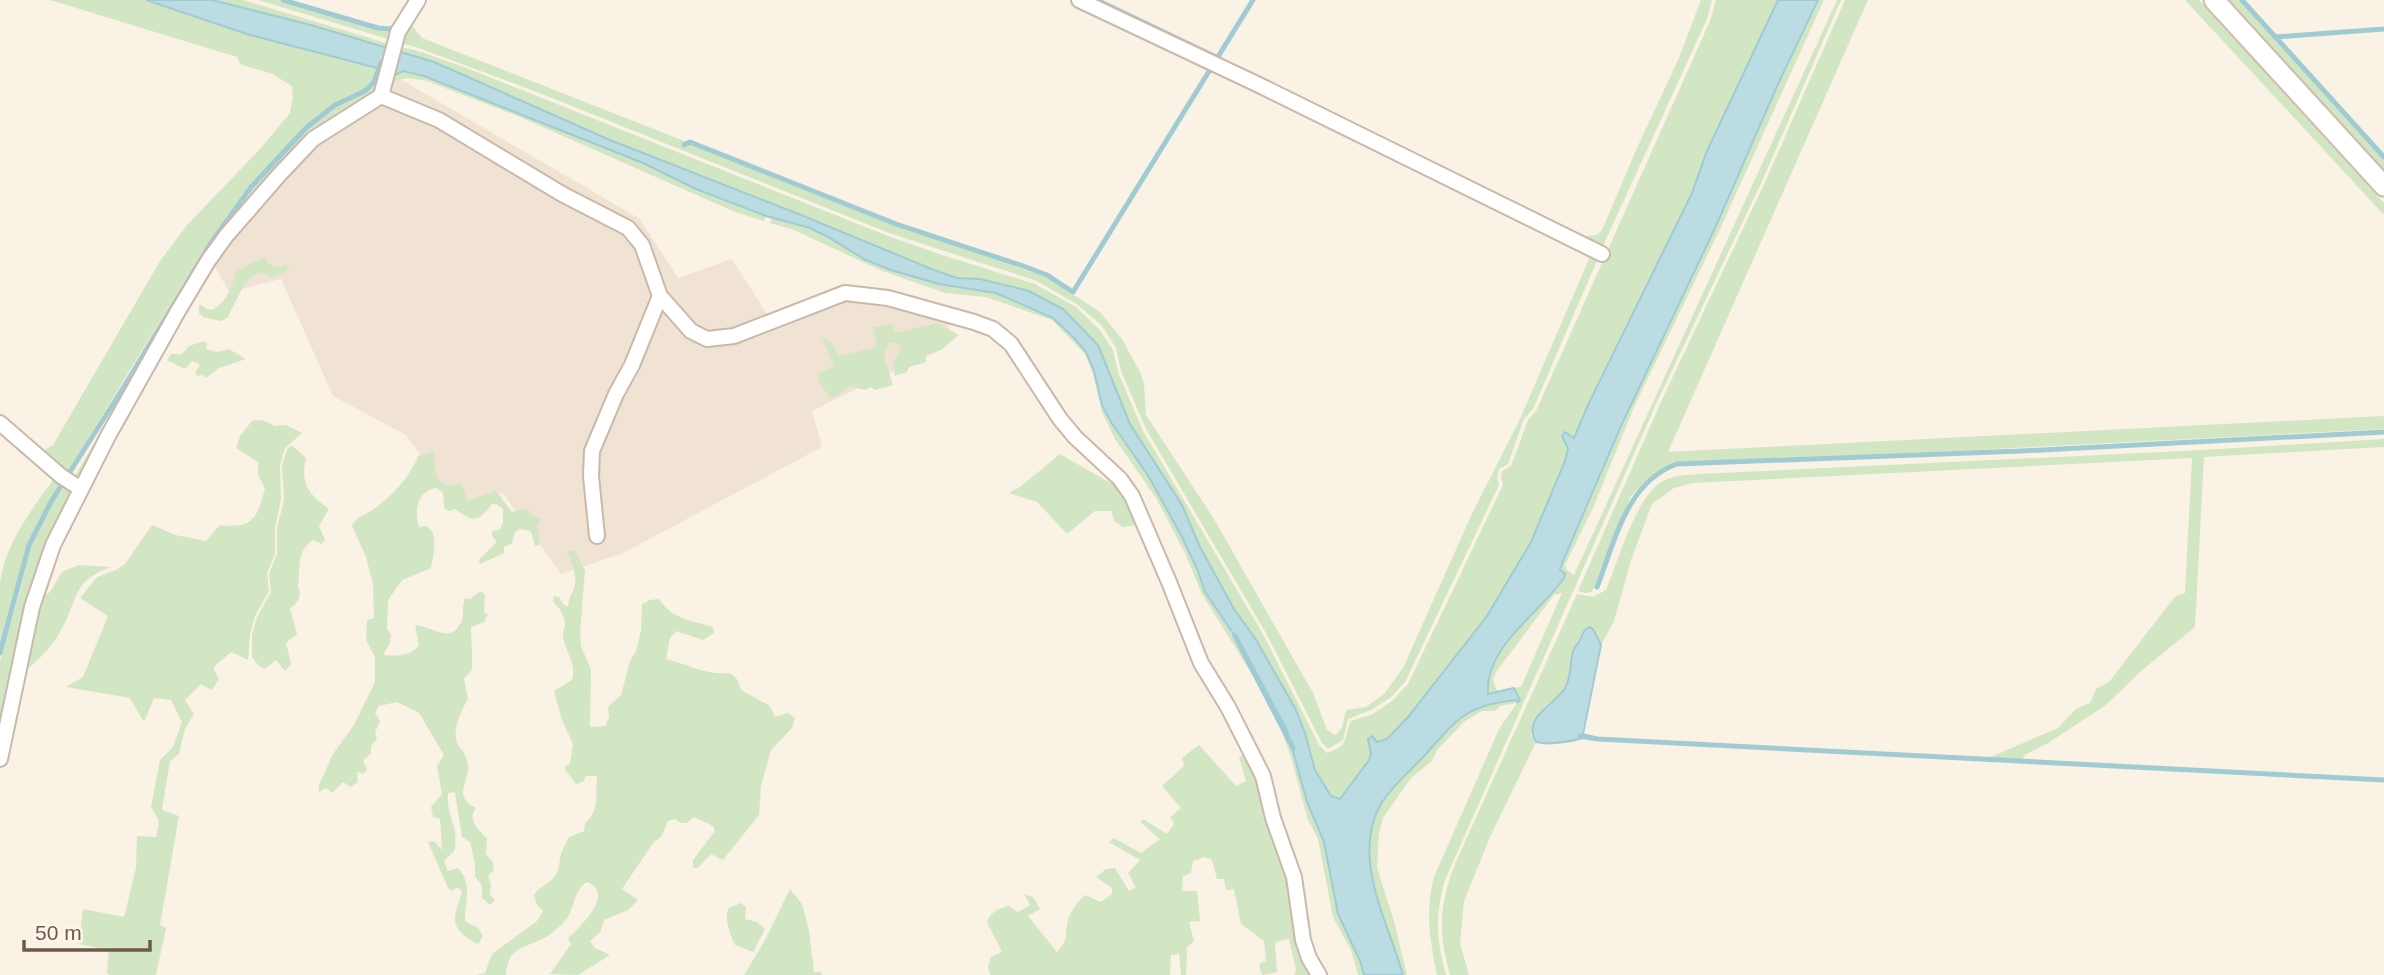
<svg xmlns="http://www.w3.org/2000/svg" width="2384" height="975" viewBox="0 0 2384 975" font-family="Helvetica,sans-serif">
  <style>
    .residential { fill: #f1e3d3 }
    .green { fill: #d2e6c4 }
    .water { fill: #badce2; stroke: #a1cbd3; stroke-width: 2 }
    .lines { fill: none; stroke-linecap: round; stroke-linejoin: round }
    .stream { stroke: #a1cbd3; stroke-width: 5 }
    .street-casing { stroke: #cab9ab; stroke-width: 18 }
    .secondary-casing { stroke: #cfbbac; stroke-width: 23 }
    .street { stroke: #fff; stroke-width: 14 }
    .secondary { stroke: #fff; stroke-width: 19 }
  </style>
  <rect width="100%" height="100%" fill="#faf2e4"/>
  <path class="residential" d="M400,79L640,219L678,278L732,259L767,314L850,285L950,307L948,344L812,411L822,447L623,553L561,574L502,492L462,511L406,435L333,396L281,279L229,292L199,238L290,120Z"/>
  <g class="green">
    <path d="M50,0H145L250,35L378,68L381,73L377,92L328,125L227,229L83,479H73L177,303L216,240L253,187L309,129L337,107L375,85L377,70L372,81L364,89L334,103L305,127L249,185L208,242L66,475L39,453L53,445L160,261L188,224L260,149L290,113L293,97L292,86L272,74L240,64L237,57Z"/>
    <path d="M212,0H243L386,43L388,50L311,25Z"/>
    <path d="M258,0H279L378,29L391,30L399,25L395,41Z"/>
    <path d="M1701,0H1712L1707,19L1602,248L1577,237L1597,235L1602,230L1637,148L1679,58Z"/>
    <path d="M1716,0H1778L1707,151L1692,193L1588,405L1574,438L1562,436L1568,448L1565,461L1531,542L1487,616L1408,717L1387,739L1377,742L1359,776L1340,799L1331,796L1315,770L1305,733L1295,707L1255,638L1234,609L1200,547L1182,505L1130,424L1098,345L1063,309L1004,284L957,278L934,270L801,215L610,140L434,62L399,53L400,47L415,50L464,67L888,236L942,255L1035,284L1076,307L1099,329L1113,350L1118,372L1143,431L1263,634L1319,745L1327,753C1349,746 1343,739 1351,721L1373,714L1392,701L1408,684L1503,485L1501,478L1502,471L1511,466L1528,420L1536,411L1710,21Z"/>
    <path d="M1818,0H1824L1720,229L1635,405L1593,508L1565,565L1567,570L1574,575L1837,0H1841L1763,179L1657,402L1445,880C1435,915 1436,939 1446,975H1437C1430,941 1425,911 1434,877L1499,729L1517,703L1500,706L1495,711H1482L1465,721L1438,749L1431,762L1411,778L1383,818L1379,833L1377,868L1394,921L1407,975H1403C1389,923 1350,859 1380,805C1393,783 1414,768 1430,749C1458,719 1476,700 1520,700L1514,688L1521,687L1562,593L1554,595L1496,672L1493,680L1498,693L1488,694C1485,652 1532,615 1557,587C1562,581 1561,569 1563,561L1621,426L1716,226L1778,84Z"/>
    <path d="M1845,0H1868L1668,452L2384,416V429L1956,451L1678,462L1663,468L1650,477L1631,496L1592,592L1585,593L1578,591L1660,404L1766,180Z"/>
    <path d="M2185,0H2199L2384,203V215Z"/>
    <path d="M2224,0H2241L2384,159V175Z"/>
    <path d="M409,22L422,38L687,142L684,144L685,146L690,143L896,225L1046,277L1100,312L1122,339L1140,372L1144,384L1146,415L1214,519L1313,693L1327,730L1335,735L1342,728L1346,710L1366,707L1384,694L1403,668L1471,516L1520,419L1589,259L1579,246L1599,256L1533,409L1524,419L1508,464L1499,469L1497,478L1499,485L1405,682L1390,698L1371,710L1348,719L1343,740L1328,749L1322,743L1266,633L1146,429L1121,371L1116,348L1102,326L1078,305L1037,281L889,233L542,94L416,47L399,43Z"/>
    <path d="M403,71L424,76L643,163L696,189L766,216L764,221L735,212L520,117L427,81L407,78L390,82L391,77Z"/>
    <path d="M772,218L810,228L828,237L864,259L914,277L965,289L996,293L1040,311L1053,318L1086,352L1094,371L1102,405L1111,422L1149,477L1182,537L1198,571L1205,592L1243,648L1287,730L1307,802L1324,842L1338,914L1360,961L1364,975H1358L1351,950L1333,917L1318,839L1308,820L1291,757L1274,710L1202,594L1185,553L1156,498L1115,439L1102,412L1093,374L1085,354L1052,320L986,297L945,293L880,270L794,230L770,223Z"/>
    <path d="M264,257L267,262L274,267L286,265L290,269L273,277L258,272L245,283L227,318L220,321L203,317L199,313V304L207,309L213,310C228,300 232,287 236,271Z"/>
    <path d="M937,323L959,335L941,350L926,356V362L909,367L907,372L895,376L893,363L901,349L897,343H889L884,357L893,385L875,390L871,387L865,390L849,386L837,396L830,398L819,381L818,373L834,367L822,337L831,342L839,356L877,347L873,327L892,324L896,333Z"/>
    <path d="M204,341L207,344L206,349L218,352L229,349L246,359L219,368L206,378L203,375L198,376L195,373L200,365L192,361L185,369L167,360L171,354H182L189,346Z"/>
    <path d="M262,420L275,426L286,425L302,433L285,448L280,465L281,499L275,528V554L267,573L269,591L255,616L250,635L248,660L231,652L213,668L219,679L212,690L201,684L185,700L194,714L185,729L179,754L170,761L162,810L179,816L160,925L166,928L156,975H110L107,973L109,950L79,944L83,909L124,917L136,868L137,836L156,837L159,821L151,807L160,760L173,747L182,722L171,700L154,698L144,722L130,698L66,687L83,677L108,616L80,598L97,577L116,570L125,564L152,525L175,535L206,541L220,525C254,529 257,518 265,488L258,475V462L236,448L240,436L252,421Z"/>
    <path d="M2384,439V447L2204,457L2195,627L2140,672L2106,705L2048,743L2025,755L2021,760L1988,758L2058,728L2076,709L2090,703L2096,689L2109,682L2170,603L2176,596L2185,593L2192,458L1693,483L1674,488L1652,504L1631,560L1614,621L1601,645L1593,629L1584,630L1574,648L1570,675L1564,690L1546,705L1537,718L1531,735L1536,742L1490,837L1464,901L1460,943L1469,975H1450C1438,933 1439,905 1455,864L1577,594L1593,597L1606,590C1618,561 1636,498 1661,482C1673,475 1685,475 1699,474L2203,450Z"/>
    <path d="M292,445L306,458C300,484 309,494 329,509L319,526L325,540L321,544L313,540C295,553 301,568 298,587C303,597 297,603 290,609L297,634L286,643L291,664L285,671L276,660L265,669L259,666L252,657V635L257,617L271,592L269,574L277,554V528L284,500L282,466L287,449Z"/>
    <path d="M435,451C434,471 435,491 461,484L468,501L496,491L512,512L527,508L530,515L542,518L537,525L540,544L535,546L531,531L520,529L515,532L512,543L504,547V553L480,564L479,560L497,542L492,536V531L499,530L503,523V509L496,504H492C478,522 475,523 455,509L449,511L444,508L443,493L437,488C417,490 414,511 419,527L427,526C440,536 433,554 431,568L402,580L388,600L387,629L391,635L390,643L383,655C394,656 411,657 419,645L415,625C432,626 452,646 462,620C464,612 462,605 465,598L470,599L480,591L485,595L484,612L488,614L484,622L471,627C471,634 473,666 472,669C471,672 466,676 464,678L468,699C461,711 450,733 459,746C464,753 467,756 468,765C470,783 451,795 476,808C467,820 478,830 487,838L486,854L493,862L494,870L488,876L491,884L490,895L495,900L490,905L482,898V886L475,876V864L470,842L462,837L455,792L448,793C447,806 450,815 454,827C456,834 455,843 455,850L444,861L448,871L458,868C474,886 464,901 465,921L478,928L483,936L478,944C448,928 453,920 462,892L458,887L452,891L448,888L428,842L434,841L442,850L440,819L433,817L431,807L442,794L437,766L444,755L419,713L397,702L379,706L375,713L380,721L375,733L377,739L371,746V754L363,760L367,770L363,774L357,772L358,782L351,787L343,782L332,793L326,788L319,792V785L333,754L354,725L375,682V657L366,640L367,620L374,618L373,584L366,557L352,526C357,516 365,515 374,509C391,497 411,476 418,456Z"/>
    <path d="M1060,454L1121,489L1139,525L1123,527L1115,522L1111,511H1095L1067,534L1037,502L1009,493L1020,487Z"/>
    <path d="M55,477L61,482L27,544L0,646C0,626 0,605 0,585C4,544 32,510 55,477Z"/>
    <path d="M66,485L72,494L0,734V661L20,591L31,544L53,502Z"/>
    <path d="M575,550L585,571L580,632L581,646L591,670L590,727L605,726L609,717L608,707L621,695L630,661L636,651L641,631L642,604L650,600L659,599C673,620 691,620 713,627L714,633L703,640L676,631L670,638L666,659C688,664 706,676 730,673L737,679L741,690L770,706L775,717L788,713L795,718L792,728L771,750L761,786L759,815L723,860L711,854L698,868H693V860L715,831L713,826L694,817L687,823H681L675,819L668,821L661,837L653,843L622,889L638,900L628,910L604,920L601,931L590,941L595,948L610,955L578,975L550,974L571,944L568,938C582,925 615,893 587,882C573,889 575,912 563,923C558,928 552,934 546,937C525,949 508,945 506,975H476L485,973L492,954L537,921L543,911L537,905L534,895C540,886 549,884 555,876C560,869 559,861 561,854C563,848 566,843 569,837L584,831L585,823C601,810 595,794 597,776H586L583,782L576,784L564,768L570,763L573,744L562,720L554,691L572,680C577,663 566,654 563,637C562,633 564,630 565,626C566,617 559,607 553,602L554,596L559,597L563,604L568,607C569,599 569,598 573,591C579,579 572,564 567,552Z"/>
    <path d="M79,565L111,567C69,582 79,602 59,634C50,650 34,663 21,675L39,600L50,592L62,572Z"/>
    <path d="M1199,745L1236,786L1246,781L1239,757L1246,754L1265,794L1314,975H1294L1296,970L1289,939L1275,942L1277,972L1262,975L1259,964L1266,961L1264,941L1241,924L1234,889L1226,890L1224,879H1217L1212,860L1205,857L1193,861L1191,873L1183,876L1182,891H1197L1200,921L1189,922L1194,941L1187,947L1186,975H1181L1179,954L1171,955L1170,975H990L988,966L991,957L1002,952L987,922C991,911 998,909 1008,906L1018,912L1030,905L1024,894L1033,897L1040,909L1028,916L1057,952C1070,938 1064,936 1068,920C1071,910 1078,902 1085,895L1101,902L1112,894V888L1096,877L1106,869L1115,868L1129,891L1136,888L1128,873L1140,860L1109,842L1114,838L1141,853L1160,839L1140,822L1143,819L1167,834L1174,824L1170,817L1181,808L1162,786L1184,766L1182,758Z"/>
    <path d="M790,889L802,904L809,930L814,972H821L822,975H744L764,942Z"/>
    <path d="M741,903L746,907L745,919L757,922L765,929L753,952L735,945C731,938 723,915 729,908C732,906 738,904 741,903Z"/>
  </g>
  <g class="water">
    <path d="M146,0H212L311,25L434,62L610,140L801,215L934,270L957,278L980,279L1029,291L1063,309L1098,345L1130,424L1182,505L1200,547L1234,609L1255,638L1295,708L1305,733L1315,770L1331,796L1340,799L1369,760L1371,754L1368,739L1372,736L1377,742L1387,739L1408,717L1487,616L1531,542L1565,461L1568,448L1562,436L1565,432L1574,438L1588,405L1692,193L1707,151L1778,0H1818L1778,84L1716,226L1621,426L1563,561L1560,570L1565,573L1564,578C1541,612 1484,647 1488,694L1514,688L1520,700L1518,702L1516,700C1467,705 1458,718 1427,753C1412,770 1393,784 1381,804C1350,857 1389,924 1403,975H1364L1360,961L1338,914L1324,842L1307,802L1287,730L1243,648L1205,592L1198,571L1182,537L1149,477L1111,422L1102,405L1094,371L1086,352L1073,337L1053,318L996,293L939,284L891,270L864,259L828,237L810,228L766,216L696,189L643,163L424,76L403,71L391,77L377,68L250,35Z"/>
    <path d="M1589,627L1593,629L1601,645L1583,734L1590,736C1573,741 1553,746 1536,742C1521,717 1557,703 1565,688C1571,678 1570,666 1572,655C1573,648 1577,645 1580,640C1583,633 1583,631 1589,627Z"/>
  </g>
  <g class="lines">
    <g class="stream">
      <path d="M283,0L378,28L391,29L396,25"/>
      <path d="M1097,0L1218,58"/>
      <path d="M2242,0L2384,157"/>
      <path d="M2275,37L2384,29"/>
      <path d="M684,145L690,142L896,224L1026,267L1047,275L1073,292L1253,0"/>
      <path d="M1597,587C1615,542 1626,482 1677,464L2021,451L2384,432"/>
      <path d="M1235,636L1293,748"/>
      <path d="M0,653L29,545L51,502L125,385L210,244L251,187L306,128L335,105L365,91L374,82L381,63"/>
      <path d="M1580,736L1598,739L2384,780"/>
    </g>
    <defs>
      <g id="street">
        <path d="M1079,0L1259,85L1602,254"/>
        <path d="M381,96L439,120L562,194L628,228L642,245L660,296L691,331L707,339L734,336L845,293L888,298L974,322L993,329L1011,344L1060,419L1075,437L1120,479L1132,496L1169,582L1201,663L1228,707L1263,776L1273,818L1294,877L1303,940L1309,958L1319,975"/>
        <path d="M0,423L61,476L81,489"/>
        <path d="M597,536L591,476L592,451L616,394L632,365L660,296"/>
        <path d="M0,759L32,607L53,545L108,436L178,311L208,261L226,236L279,175L313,139L381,96L398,32L418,0"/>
      </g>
      <path id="secondary" d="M2214,0L2384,186"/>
    </defs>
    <use href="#street" class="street-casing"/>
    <use href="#secondary" class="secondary-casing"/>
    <use href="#street" class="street"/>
    <use href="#secondary" class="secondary"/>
  </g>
  <path d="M24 940v10h126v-10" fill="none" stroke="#70594c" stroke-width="3.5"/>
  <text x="35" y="940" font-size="21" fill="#70594c" stroke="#fdf6ea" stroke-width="5" paint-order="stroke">50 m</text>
</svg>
